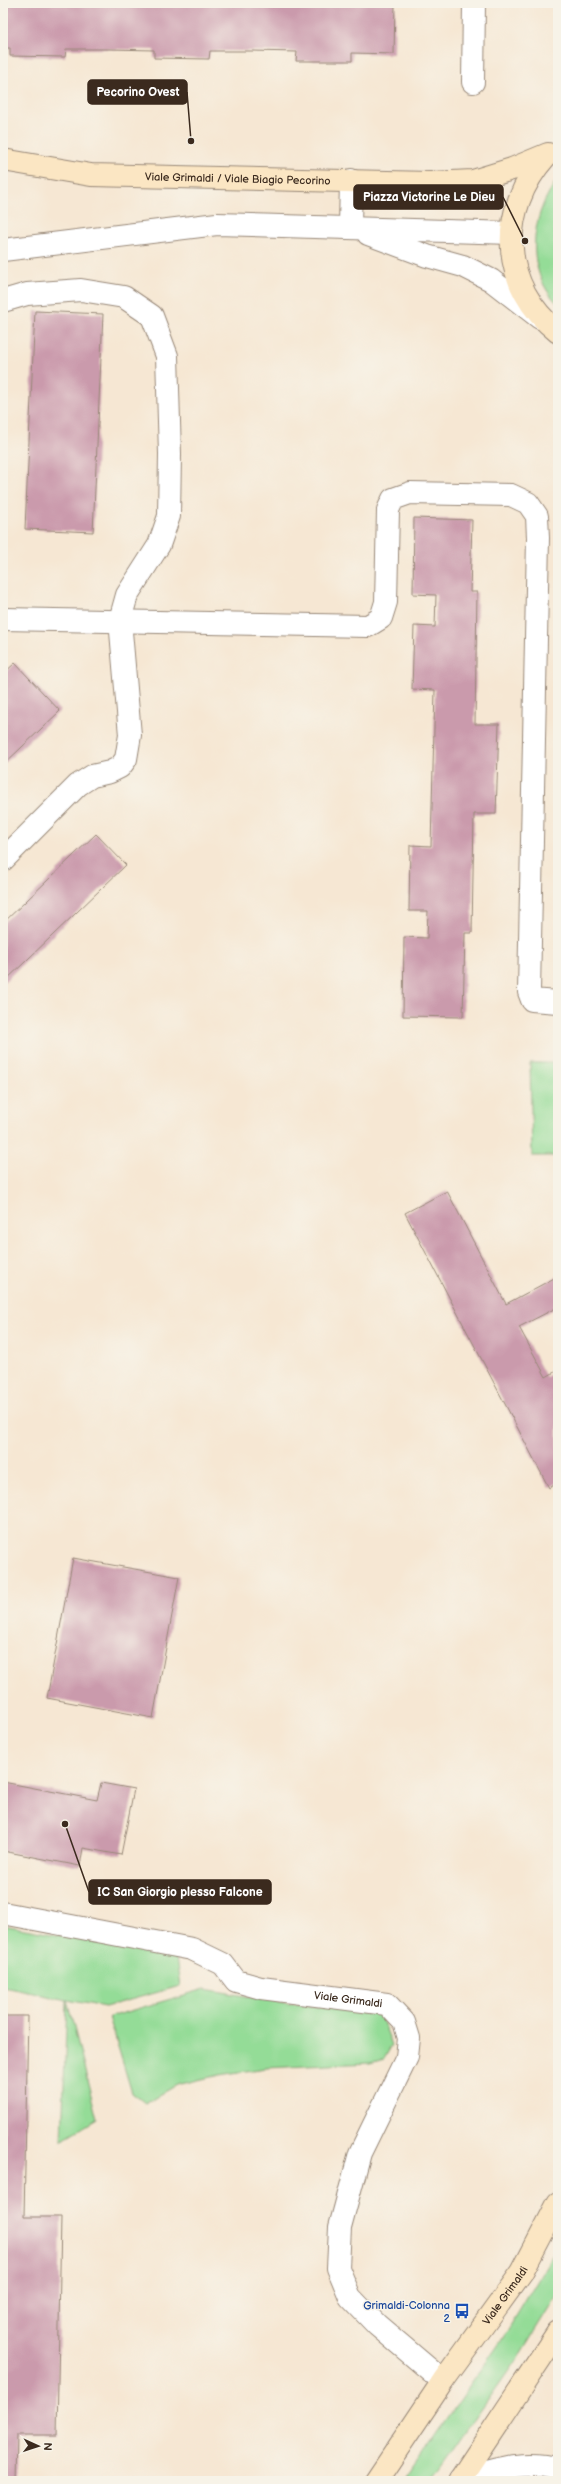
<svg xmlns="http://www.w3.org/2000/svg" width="561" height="2484" viewBox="0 0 561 2484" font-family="'Balsamiq Sans',sans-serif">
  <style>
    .grass { fill: #94dc97; stroke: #68835a }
    .building { fill: #ca9aac }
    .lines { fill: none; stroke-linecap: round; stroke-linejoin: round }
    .service-casing { stroke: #988878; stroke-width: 24 }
    .minor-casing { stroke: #988878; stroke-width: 24 }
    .tertiary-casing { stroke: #988878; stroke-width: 24 }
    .secondary-casing { stroke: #988878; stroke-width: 24 }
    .service { stroke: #fff; stroke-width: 22 }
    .minor { stroke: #fff; stroke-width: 22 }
    .tertiary { stroke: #fff; stroke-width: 22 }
    .secondary { stroke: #fbe6c3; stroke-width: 22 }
    .labels { text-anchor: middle; stroke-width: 3; stroke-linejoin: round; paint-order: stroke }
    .street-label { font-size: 11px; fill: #3b2a1e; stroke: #f7f3e8 }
    .transit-label { font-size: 11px; fill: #164399; stroke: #f7f3e8; text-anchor: end }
    .leader { fill: none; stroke: #3b2a1e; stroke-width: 1.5 }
    .callout-dot { fill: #3b2a1e; stroke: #f7f3e8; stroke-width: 1.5 }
    .callout { fill: #3b2a1e; stroke: #3b2a1e; stroke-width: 1.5 }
    .callout-label { font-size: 12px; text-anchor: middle; font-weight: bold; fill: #fff }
  </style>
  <rect width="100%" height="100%" fill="#f7f3e8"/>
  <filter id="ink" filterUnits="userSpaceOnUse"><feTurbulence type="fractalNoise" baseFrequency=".025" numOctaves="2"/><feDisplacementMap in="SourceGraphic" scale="8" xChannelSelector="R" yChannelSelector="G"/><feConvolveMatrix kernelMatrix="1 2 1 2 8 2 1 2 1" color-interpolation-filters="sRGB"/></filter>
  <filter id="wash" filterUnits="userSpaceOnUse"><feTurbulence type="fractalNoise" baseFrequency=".012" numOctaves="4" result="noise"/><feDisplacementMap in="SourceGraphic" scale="16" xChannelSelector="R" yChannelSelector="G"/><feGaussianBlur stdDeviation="0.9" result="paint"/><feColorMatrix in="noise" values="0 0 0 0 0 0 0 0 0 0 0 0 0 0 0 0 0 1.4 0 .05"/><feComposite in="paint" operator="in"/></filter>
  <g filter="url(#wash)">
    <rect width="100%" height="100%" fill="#f6e7d3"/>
    <g class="grass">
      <path d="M558,179V304C523,269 531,214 558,179Z"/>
      <path d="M530,1063H558V1156H532Z"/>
      <path d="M3,1925L176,1957L180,1986L105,2007L67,2000L97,2119L62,2140L67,2000L3,1987Z"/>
      <path d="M205,1989L286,2003L380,2014L392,2045L384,2059L370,2063L266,2068L219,2075L177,2085L145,2103L132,2093L109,2017Z"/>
      <path d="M558,2247V2293L519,2356L431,2481H404L501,2341Z"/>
    </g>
    <g id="blocks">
      <g class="building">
        <path d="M3,3H395L394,54L352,53V61H296L297,52L252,51H210L209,59L154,58V50L110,49H66L65,57L10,56V48H3Z"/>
        <path d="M35,311L103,314L93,532L25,529Z"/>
        <path d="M414,518L472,520L470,592H477L475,724H499L496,814H474L472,933H465L463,1017L403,1016L404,937L427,938L428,911H409L410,845L431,846L435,690L412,689L414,626L435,627L436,595L413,594Z"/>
        <path d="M15,663L60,711L3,765V674Z"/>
        <path d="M96,834L126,865L3,983V923Z"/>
        <path d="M447,1191L506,1304L558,1276V1307L519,1327L546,1377L558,1370V1483L549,1488L405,1213Z"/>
        <path d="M73,1558L179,1577L153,1718L47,1698Z"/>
        <path d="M3,1782L97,1800L101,1783L134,1789L121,1855L83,1848L80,1866L3,1851Z"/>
        <path d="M3,2016H28L24,2217H61L57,2435H17L16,2481H3Z"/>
      </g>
    </g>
  </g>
  <g filter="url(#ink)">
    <use href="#blocks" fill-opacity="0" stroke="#988878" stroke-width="1"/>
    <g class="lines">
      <defs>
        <g id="service">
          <path d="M350,227L351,180"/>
          <path d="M368,234L427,256L463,266L491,280L540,318"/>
          <path d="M3,250L217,224L512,233"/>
          <path d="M3,301L27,294L81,290L124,297L152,316L167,356L170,454L169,516L159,545L127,595L120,620L130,735L126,759L120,767L110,772L92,776L78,785L3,860"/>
          <path d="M3,619L368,626L381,618L386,602L388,510L393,499L410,493L511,495L528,503L537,516L538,538L529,992L532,1000L558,1002"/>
          <path id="s1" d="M3,1913L192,1949L223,1964L236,1981L261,1988L387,2004L404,2022L409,2038L407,2057L360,2153L340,2227L338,2268L350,2297L377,2325L443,2381"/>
        </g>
        <path id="minor" d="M473,82L474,3"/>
        <path id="tertiary" d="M460,2479C493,2470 524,2459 558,2469"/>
        <g id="secondary">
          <path d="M546,156C497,211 500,286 558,332"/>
          <path id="s2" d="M3,160L91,175L430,183L473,181L512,169L548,154"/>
          <path id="s3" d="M376,2481L443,2381L522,2272L558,2203"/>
          <path d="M459,2481L558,2332"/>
        </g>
      </defs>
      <use href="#service" class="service-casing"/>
      <use href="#minor" class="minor-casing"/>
      <use href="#tertiary" class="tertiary-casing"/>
      <use href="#secondary" class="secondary-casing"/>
      <use href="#service" class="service"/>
      <use href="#minor" class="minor"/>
      <use href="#tertiary" class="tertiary"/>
      <use href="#secondary" class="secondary"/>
    </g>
  </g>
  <defs>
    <symbol id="bus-bare" viewBox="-9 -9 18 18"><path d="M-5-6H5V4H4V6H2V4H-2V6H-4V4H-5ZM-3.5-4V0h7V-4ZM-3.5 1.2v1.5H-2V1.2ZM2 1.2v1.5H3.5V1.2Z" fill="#1a4fb4" stroke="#f7f3e8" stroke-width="2.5" paint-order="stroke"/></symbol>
  </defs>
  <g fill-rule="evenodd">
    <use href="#bus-bare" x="451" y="2300" width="22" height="22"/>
  </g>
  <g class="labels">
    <g class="street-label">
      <text dy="4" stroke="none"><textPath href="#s2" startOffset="236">Viale Grimaldi / Viale Biagio Pecorino</textPath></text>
      <text dy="4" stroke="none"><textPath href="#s1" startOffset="362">Viale Grimaldi</textPath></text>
      <text dy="4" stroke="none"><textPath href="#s3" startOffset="226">Viale Grimaldi</textPath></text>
    </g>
    <g class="transit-label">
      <text x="450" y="2309">Grimaldi-Colonna<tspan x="450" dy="13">2</tspan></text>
    </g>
  </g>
  <path class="leader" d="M191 141L187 92M525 241L503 197M65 1824L89 1892"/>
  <g class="callout-dot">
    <circle cx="191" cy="141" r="4"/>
    <circle cx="525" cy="241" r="4"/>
    <circle cx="65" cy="1824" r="4"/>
  </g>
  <g class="callout">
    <rect x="88" y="80" width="99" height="24" rx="4"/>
    <rect x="354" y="185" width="149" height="24" rx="4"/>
    <rect x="89" y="1880" width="182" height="24" rx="4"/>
  </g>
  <g class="callout-label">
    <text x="138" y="96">Pecorino Ovest</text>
    <text x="429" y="201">Piazza Victorine Le Dieu</text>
    <text x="180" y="1896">IC San Giorgio plesso Falcone</text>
  </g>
  <rect width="561" height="2484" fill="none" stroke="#f7f3e8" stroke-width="16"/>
  <g transform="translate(38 2446) rotate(93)" stroke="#f7f3e8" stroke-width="3" paint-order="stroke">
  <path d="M0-3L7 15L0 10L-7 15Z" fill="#3b2a1e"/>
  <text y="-6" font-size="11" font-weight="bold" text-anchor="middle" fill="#3b2a1e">N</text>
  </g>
</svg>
